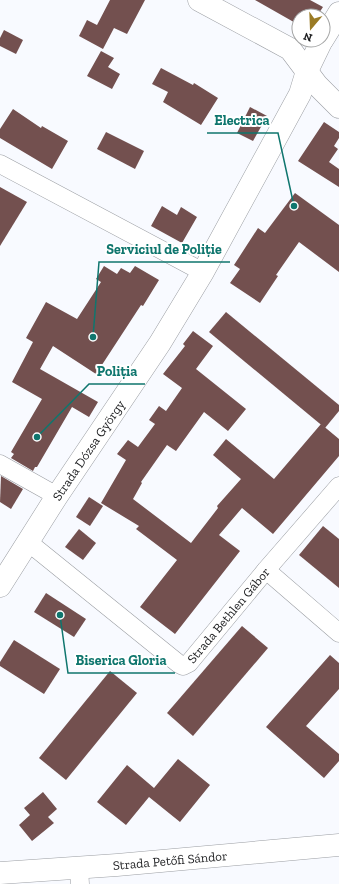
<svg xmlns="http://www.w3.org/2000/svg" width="339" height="884" viewBox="0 0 339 884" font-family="'Zilla Slab',serif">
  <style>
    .building { fill: #73504f }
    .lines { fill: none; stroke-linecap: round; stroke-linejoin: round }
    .minor-casing { stroke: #9b9ea3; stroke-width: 19 }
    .tertiary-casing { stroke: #9b9ea3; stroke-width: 23 }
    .secondary-casing { stroke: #9b9ea3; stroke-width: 23 }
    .primary-casing { stroke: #9b9ea3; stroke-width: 23 }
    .minor { stroke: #fff; stroke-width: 18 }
    .tertiary { stroke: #fff; stroke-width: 22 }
    .secondary { stroke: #fff; stroke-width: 22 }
    .primary { stroke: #fff; stroke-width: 22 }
    .labels { text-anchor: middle; stroke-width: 4; stroke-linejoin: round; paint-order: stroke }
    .street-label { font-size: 13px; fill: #1c1d1f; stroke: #fff }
    .leader { fill: none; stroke: #0f766e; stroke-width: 1.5 }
    .callout-dot { fill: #0f766e; stroke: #fff; stroke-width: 1.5 }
    .callout-label { font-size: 14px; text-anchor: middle; font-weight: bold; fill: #0f766e; stroke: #fff; stroke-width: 4; stroke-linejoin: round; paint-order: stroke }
  </style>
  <rect width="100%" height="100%" fill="#f8faff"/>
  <g class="building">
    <path d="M110,0H145L127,34L114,28L103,49L79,36L87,20L97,25Z"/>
    <path d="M255,0H310L323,7L317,16H299V25Z"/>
    <path d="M4,30L23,40L16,54L0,46V38Z"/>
    <path d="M101,51L114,58L108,67L120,74L112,89L87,76Z"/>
    <path d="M161,68L193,85L194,83L218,98L201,125L163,102L168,92L152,84Z"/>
    <path d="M250,107L267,116L253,141L237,133Z"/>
    <path d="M13,109L41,128L42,126L68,141L52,169L0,138V129Z"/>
    <path d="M324,122L339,132V138L334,146L338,149L329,162L339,169V187L298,161Z"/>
    <path d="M106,132L144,151L135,169L97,149Z"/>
    <path d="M0,187L27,202L0,246Z"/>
    <path d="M295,193L339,225V272L299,242L276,275L278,276L260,303L230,283L240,269L234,265L258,228L265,233Z"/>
    <path d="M162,206L177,215L181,207L197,217L182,243L151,226Z"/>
    <path d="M104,266L117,274L121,268L130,273L135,266L159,280L143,306L141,305L96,374L53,346L40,369L98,402L89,417L72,407L37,467H35L33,471L11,458L14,454L11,452L42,399L12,382L33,342L26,338L46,302L77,319L101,282L96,279Z"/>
    <path d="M226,312L339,405V411L325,428L209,332Z"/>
    <path d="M193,331L213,346L196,369L246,409L228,431L204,412L176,451L167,445L141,482L142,483L133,499L191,543L218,508L217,506L241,479L213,455L226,439L274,479L321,424L339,439V456L273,534L242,508L219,535L240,551L175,634L140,607L177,560L136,529L139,526L101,503L126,460L117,454L128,440L138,447L155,424L149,420L159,406L166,411L182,388L163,374L185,346L183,344Z"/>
    <path d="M1,476L23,489L11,509L0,502Z"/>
    <path d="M89,497L103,506L90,526L76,517Z"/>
    <path d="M323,526L339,539V588L299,555Z"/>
    <path d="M79,529L96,543L83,560L65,547Z"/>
    <path d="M46,593L86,619L74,637L34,612Z"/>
    <path d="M242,626L268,648L193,736L167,713Z"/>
    <path d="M14,640L60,669L44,694L0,666V662Z"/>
    <path d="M330,655L339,663V689L306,726L339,754V761L324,778L266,727Z"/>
    <path d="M110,671L137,693L66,780L39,758Z"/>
    <path d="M178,759L210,785L180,822L149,797L126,825L97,802L127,765L154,788Z"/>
    <path d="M43,792L57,809L48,817L54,823L32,841L19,825L30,815L24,808Z"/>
  </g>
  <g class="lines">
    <defs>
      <g id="minor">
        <path d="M0,164L203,272"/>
        <path d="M0,464L57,496"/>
        <path d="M28,542L179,664L183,666L189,663L266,570L339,486"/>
        <path d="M266,570L339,633"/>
        <path d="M79,868L80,884"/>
      </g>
      <path id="tertiary" d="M199,0L290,49L317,85L339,107"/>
      <g id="secondary">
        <path d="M323,39L339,13"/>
        <path d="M0,586L57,496L160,343L203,272L300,94L307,71L322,40"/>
      </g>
      <path id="primary" d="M0,873L117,865L339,845"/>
    </defs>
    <use href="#minor" class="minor-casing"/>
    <use href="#tertiary" class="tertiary-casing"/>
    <use href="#secondary" class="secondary-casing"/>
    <use href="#primary" class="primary-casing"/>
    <use href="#minor" class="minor"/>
    <use href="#tertiary" class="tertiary"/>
    <use href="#secondary" class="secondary"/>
    <use href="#primary" class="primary"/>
  </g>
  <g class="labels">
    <g class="street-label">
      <text transform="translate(88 450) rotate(-56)" y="5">Strada Dózsa György</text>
      <text transform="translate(228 615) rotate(-50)" y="5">Strada Bethlen Gábor</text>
      <text transform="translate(170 860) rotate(-5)" y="5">Strada Petőfi Sándor</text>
    </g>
  </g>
  <path class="leader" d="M294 206L278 133H207M93 337L99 262H230M37 437L89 384H145M60 615L68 673H175"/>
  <g class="callout-dot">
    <circle cx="294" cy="206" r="4"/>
    <circle cx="93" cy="337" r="4"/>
    <circle cx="37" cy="437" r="4"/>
    <circle cx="60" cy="615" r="4"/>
  </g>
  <g class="callout-label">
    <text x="242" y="125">Electrica</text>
    <text x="164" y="254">Serviciul de Poliție</text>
    <text x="117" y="376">Poliția</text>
    <text x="121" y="665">Biserica Gloria</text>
  </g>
  <g transform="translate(311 28) rotate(199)"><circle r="19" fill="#ffffff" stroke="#a4a5a5"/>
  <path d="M0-3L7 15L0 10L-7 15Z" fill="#9a7b25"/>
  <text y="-6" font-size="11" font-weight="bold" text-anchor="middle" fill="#1c1d1f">N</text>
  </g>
</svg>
